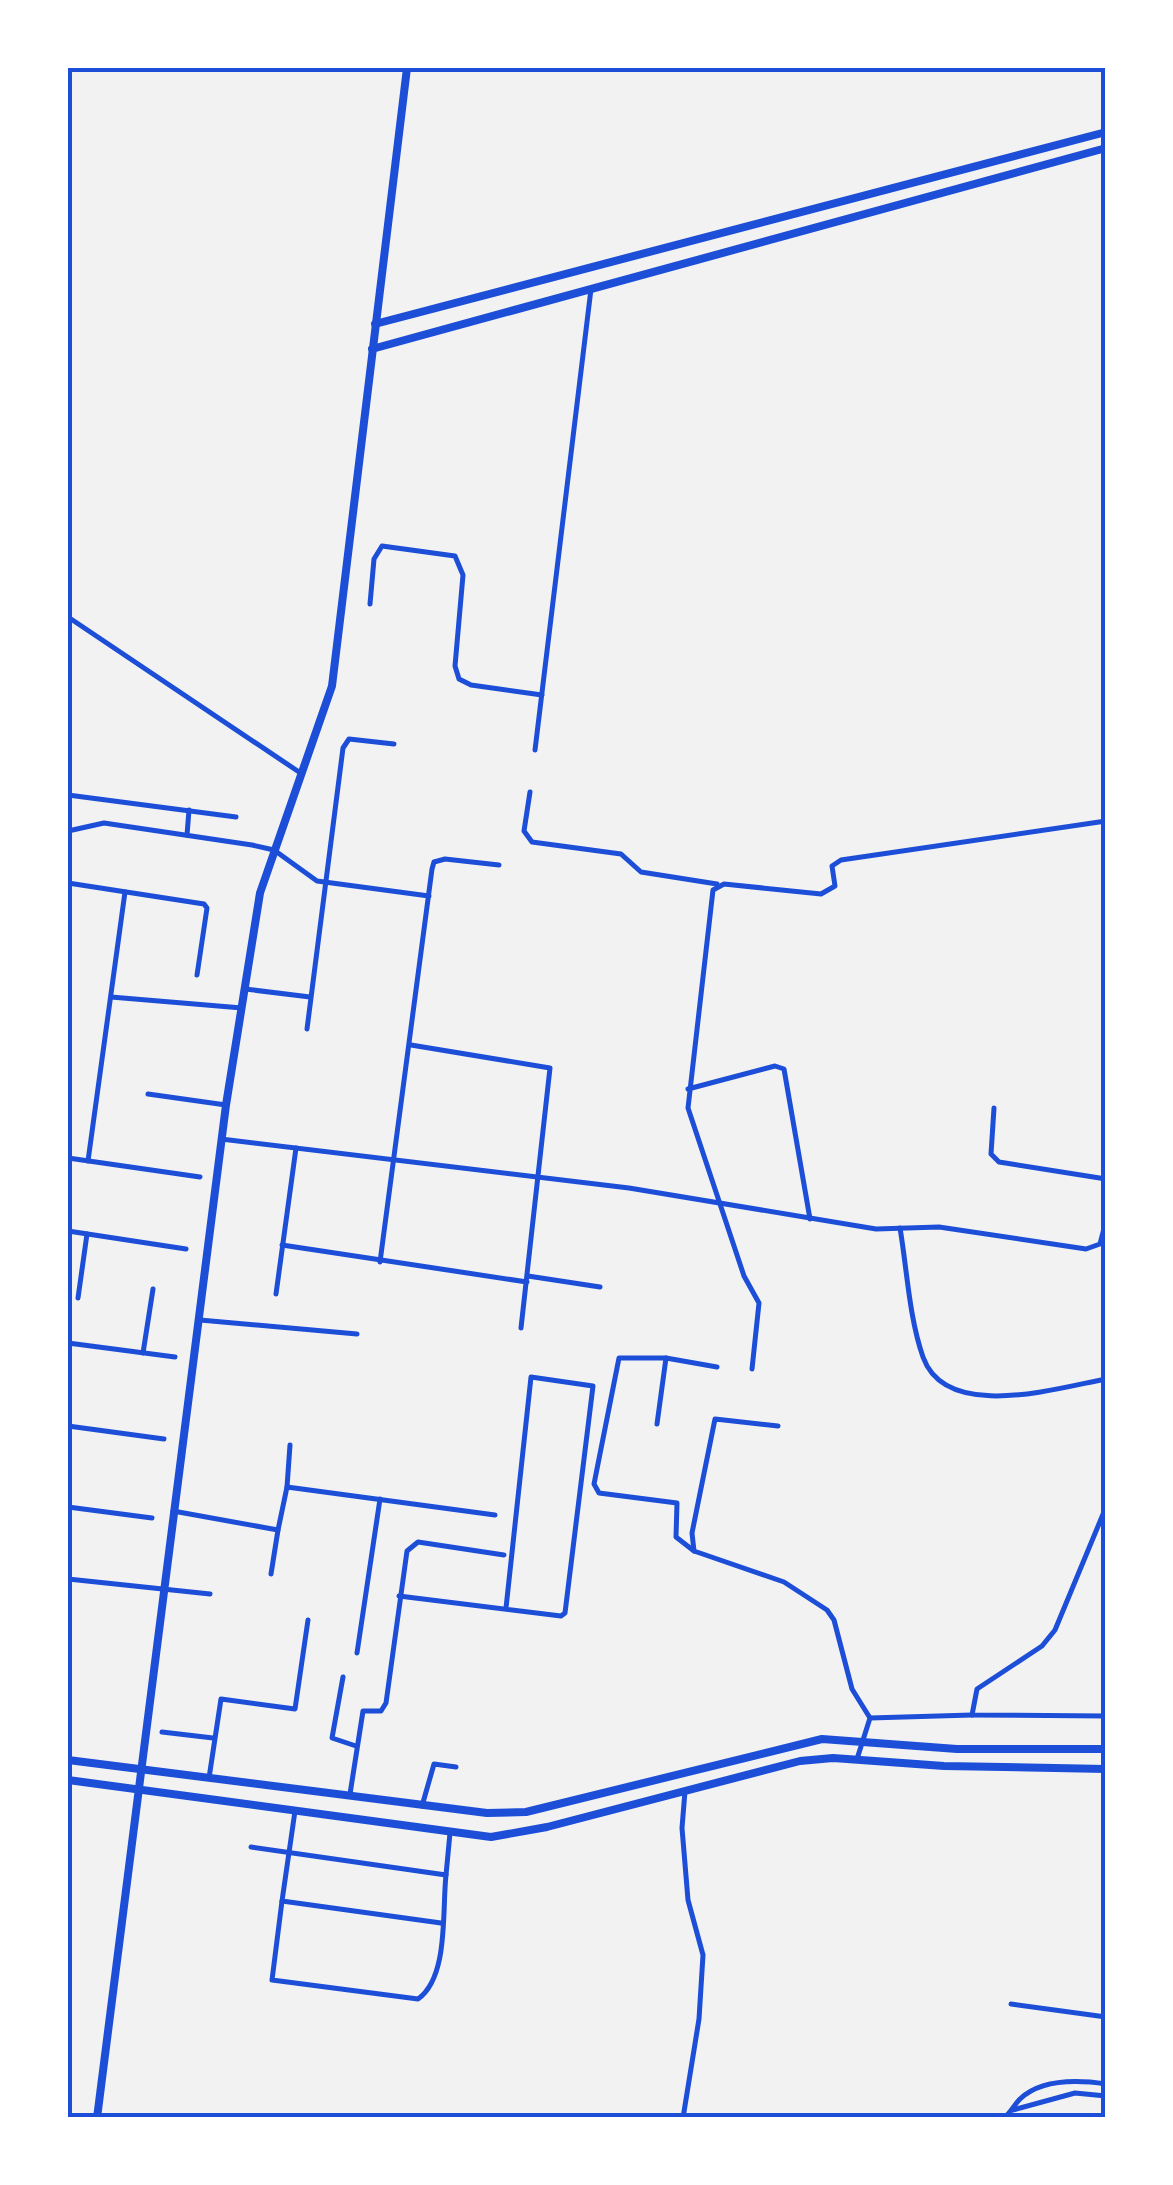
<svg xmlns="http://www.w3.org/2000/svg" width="1173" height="2185" viewBox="0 0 1173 2185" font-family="Bitter,serif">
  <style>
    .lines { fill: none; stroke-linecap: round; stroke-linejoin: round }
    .minor { stroke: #1d4ed8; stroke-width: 5 }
    .tertiary { stroke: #1d4ed8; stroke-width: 8 }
    .neatline { fill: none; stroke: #1d4ed8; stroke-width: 4 }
  </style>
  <rect width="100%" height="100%" fill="#f2f2f2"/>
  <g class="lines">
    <g class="minor">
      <path d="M370,604L374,559L382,546L455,556L463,575L455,666L459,679L471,685L542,695"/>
      <path d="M68,617L302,774"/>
      <path d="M535,750L591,289"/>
      <path d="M530,792L524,831L532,842L621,854L641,872L717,884"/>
      <path d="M68,795L236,817"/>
      <path d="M68,831L104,823L252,845L274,850L317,881L429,896"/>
      <path d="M187,835L189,810"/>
      <path d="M68,883L204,904L207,908L197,975"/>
      <path d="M245,989L310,997"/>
      <path d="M111,997L242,1008"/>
      <path d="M307,1029L343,748L349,739L394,744"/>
      <path d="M411,1045L550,1068L521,1328"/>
      <path d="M688,1089L775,1066L784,1069L810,1219"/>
      <path d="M148,1094L226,1105"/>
      <path d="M994,1108L991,1154L999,1162L1106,1179"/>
      <path d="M221,1139L629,1188L876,1229L939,1227L1086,1249L1100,1244L1106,1221"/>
      <path d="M68,1158L200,1177"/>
      <path d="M88,1161L125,892"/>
      <path d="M900,1228C907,1269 909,1317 923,1357C946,1422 1057,1388 1106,1379"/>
      <path d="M68,1231L186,1249"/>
      <path d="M282,1245L527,1282"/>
      <path d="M380,1262L432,869L434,862L445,859L499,865"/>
      <path d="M528,1276L600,1287"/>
      <path d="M276,1294L296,1148"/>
      <path d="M78,1298L87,1234"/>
      <path d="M200,1320L357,1334"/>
      <path d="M68,1343L175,1357"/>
      <path d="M143,1353L153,1289"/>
      <path d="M752,1369L759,1303L744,1276L688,1108L713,890L724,884L821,894L835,886L832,866L841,860L1106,821"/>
      <path d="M657,1424L666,1358"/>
      <path d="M68,1426L164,1439"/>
      <path d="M778,1426L715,1419L692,1533L694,1551L784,1582L827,1610L834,1620L852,1689L870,1718L857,1759"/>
      <path d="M287,1487L290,1445"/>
      <path d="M68,1507L152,1518"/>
      <path d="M1106,1507L1055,1630L1042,1646L977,1689L972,1715L1106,1716"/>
      <path d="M173,1511L278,1530L287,1487L495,1515"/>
      <path d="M694,1551L676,1537L677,1503L599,1493L594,1484L619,1358H666L717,1367"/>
      <path d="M271,1574L278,1530"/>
      <path d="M68,1579L210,1594"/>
      <path d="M399,1596L561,1616L565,1613L593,1386L531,1377L506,1608"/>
      <path d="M357,1653L380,1499"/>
      <path d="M343,1677L332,1738L356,1746"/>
      <path d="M870,1718L972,1715"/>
      <path d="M162,1732L213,1738"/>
      <path d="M209,1778L221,1699L295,1709L308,1620"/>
      <path d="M350,1794L363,1711H381L386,1703L407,1551L418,1542L504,1555"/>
      <path d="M422,1806L434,1764L456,1767"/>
      <path d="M295,1811L282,1901L441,1923"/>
      <path d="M251,1847L446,1875L450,1833"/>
      <path d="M282,1901L272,1980L418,1999C449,1977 442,1910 446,1875"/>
      <path d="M1011,2004L1106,2017"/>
      <path d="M1013,2110L1075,2093L1106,2096"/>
      <path d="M683,2118L699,2019L703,1955L688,1900L682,1828L685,1791"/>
      <path d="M1004,2118C1011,2112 1014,2105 1020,2099C1041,2079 1079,2080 1106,2084"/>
    </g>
    <g class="tertiary">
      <path d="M375,324L1106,132"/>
      <path d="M372,349L1106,148"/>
      <path d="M68,1760L487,1813L526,1812L822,1739L957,1749H1106"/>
      <path d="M68,1780L491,1837L547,1827L800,1761L833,1758L944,1766L1106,1769"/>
      <path d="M97,2118L226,1105L260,893L332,686L407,68"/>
    </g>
  </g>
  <rect width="1173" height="2185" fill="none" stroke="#ffffff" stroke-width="140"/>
  <rect x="70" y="70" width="1033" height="2045" class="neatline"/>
</svg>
